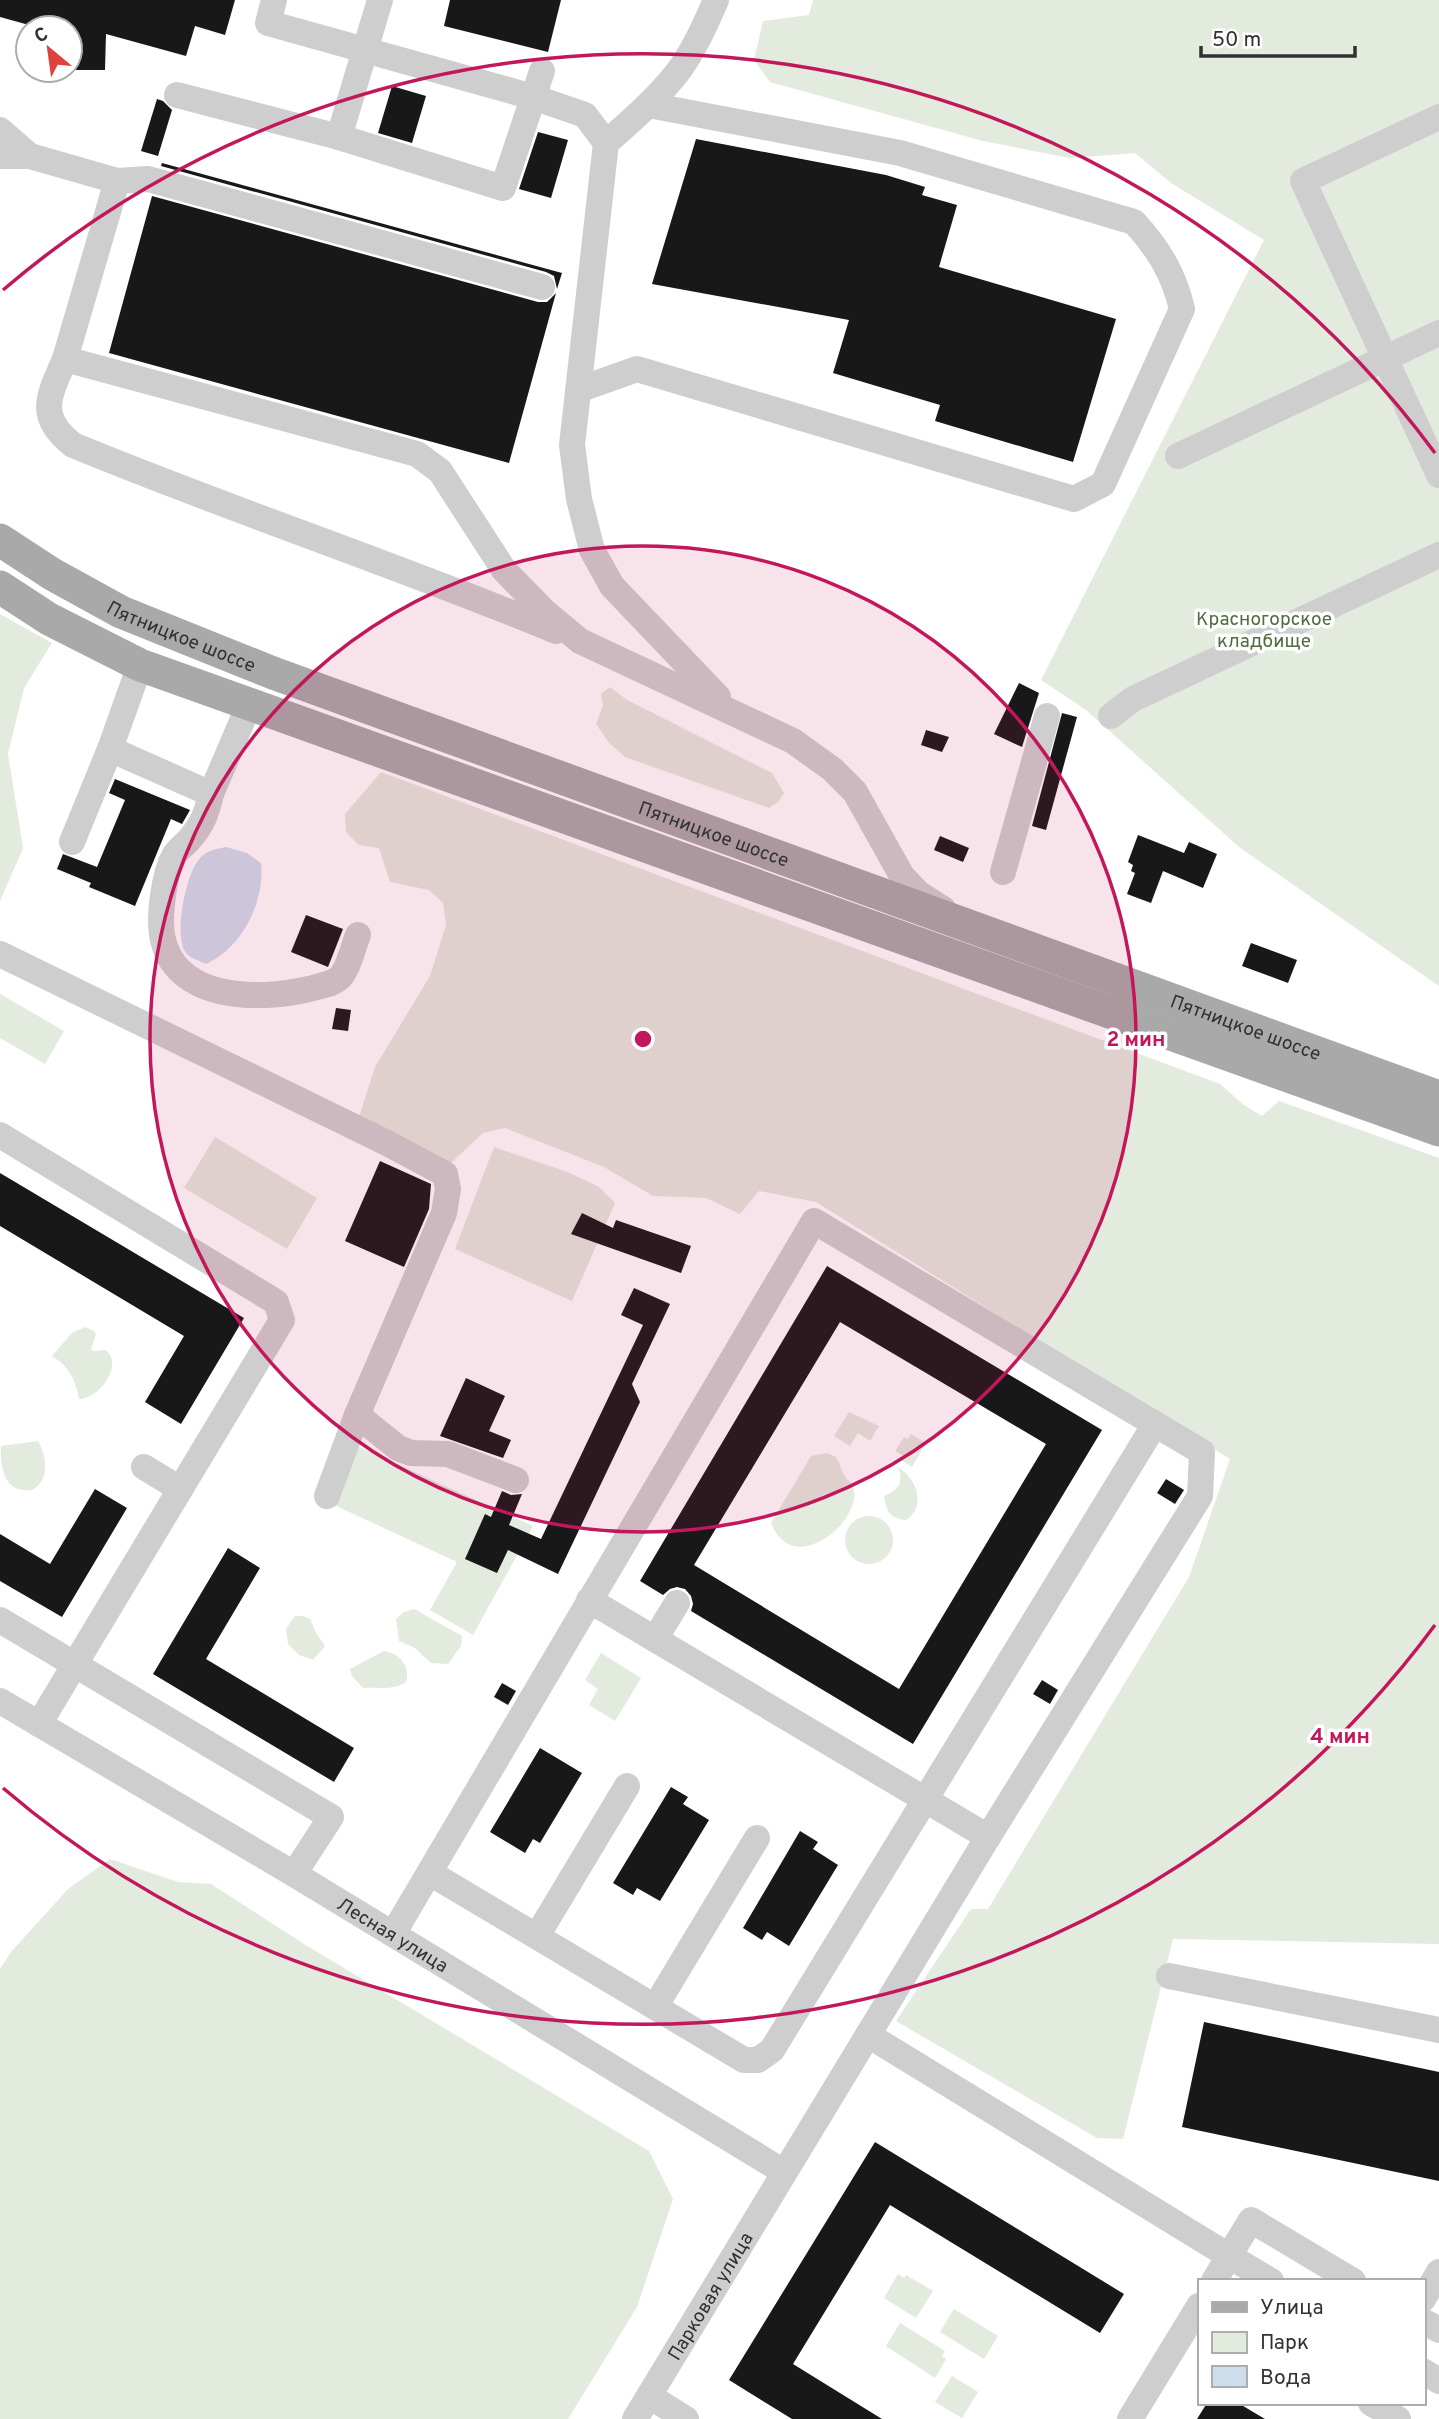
<svg xmlns="http://www.w3.org/2000/svg" width="1439" height="2419" viewBox="0 0 1439 2419" font-family="Overpass,sans-serif">
  <style>
    .green { fill: #e3eade }
    .water { fill: #ceddec }
    .building { fill: #181818; fill-rule: evenodd }
    .lines { fill: none; stroke-linecap: round; stroke-linejoin: round }
    .minor { stroke: #cecece; stroke-width: 26 }
    .major { stroke: #a9a9a9; stroke-width: 33 }
    .ring { fill: none; stroke: #c2185b; stroke-width: 3.5 }
    .labels { text-anchor: middle; stroke-width: 7; stroke-linejoin: round; paint-order: stroke }
    .park-label { font-size: 19px; fill: #506c40; stroke: #fff }
    .street-label { font-size: 19px; fill: #313131; stroke: #fff }
    .centre { fill: #c2185b; stroke: #fff; stroke-width: 3.5 }
    .ring-label { font-size: 21px; text-anchor: middle; font-weight: bold; fill: #c2185b; stroke: #fff; stroke-width: 7; stroke-linejoin: round; paint-order: stroke }
  </style>
  <rect width="100%" height="100%" fill="#fff"/>
  <g class="green">
    <path d="M813,0H1439V986L1239,847L1086,710L1041,680L1264,240L1171,183L1135,153L1070,158L983,141L770,82L754,60L763,21L809,15Z"/>
    <path d="M0,614L52,643L24,688L8,754L23,848L0,901Z"/>
    <path d="M610,687L627,700L772,773L784,793L778,802L769,808L625,757L609,743L596,724L603,705L601,694Z"/>
    <path d="M381,772L1220,1084L1244,1105L1262,1116L1279,1101L1439,1158V1944L1173,1939L1123,2139L1097,2138L896,2021L971,1909H988L1189,1577L1230,1459L816,1202L759,1191L740,1214L706,1198L653,1196L604,1167L505,1128L483,1133L451,1163L359,1117L375,1067L430,976L446,925L443,903L429,890L390,882L379,848L359,845L346,832L345,814Z"/>
    <path d="M0,994L64,1031L45,1064L0,1038Z"/>
    <path d="M215,1137L317,1198L287,1249L184,1188Z"/>
    <path d="M494,1147L570,1173L599,1187L615,1203L572,1301L455,1249Z"/>
    <path d="M85,1327L94,1331L96,1335L91,1349L93,1351L106,1350C124,1366 99,1399 79,1399C76,1380 69,1366 52,1356L72,1333Z"/>
    <path d="M849,1412L879,1426L870,1441L858,1433L850,1446L834,1436Z"/>
    <path d="M911,1434L926,1443L912,1467L901,1460L903,1456L895,1451L904,1437L908,1439Z"/>
    <path d="M38,1441C47,1457 50,1480 32,1490C4,1494 0,1467 1,1446Z"/>
    <path d="M357,1446L533,1526L473,1635L430,1610L457,1562L332,1504Z"/>
    <path d="M827,1453L836,1457C840,1463 841,1470 845,1477C847,1480 851,1482 852,1485C868,1516 794,1582 771,1523L811,1456Z"/>
    <path d="M898,1467C917,1479 927,1506 906,1520C890,1519 886,1510 884,1496C899,1490 904,1482 898,1467Z"/>
    <circle cx="869" cy="1540" r="24"/>
    <path d="M414,1609L462,1636L461,1646L448,1664L431,1663L415,1648L399,1641L396,1619L404,1612Z"/>
    <path d="M295,1616H303L310,1619L316,1633L325,1646L313,1660L299,1655L288,1644L286,1629Z"/>
    <path d="M384,1651C399,1653 411,1666 406,1682C392,1691 379,1687 363,1688L352,1676L350,1669Z"/>
    <path d="M601,1653L641,1678L615,1721L589,1705L598,1689L585,1680Z"/>
    <path d="M110,1859L178,1882L211,1884L304,1944L649,2151L673,2199L637,2307L568,2419H0V1969L11,1952L68,1889Z"/>
    <path d="M898,2274L904,2278L906,2275L933,2291L916,2318L884,2298Z"/>
    <path d="M954,2309L998,2336L984,2359L940,2332Z"/>
    <path d="M900,2323L945,2351L942,2356L946,2359L935,2378L886,2346Z"/>
    <path d="M952,2376L978,2392L962,2418L935,2402Z"/>
  </g>
  <path class="water" d="M226,847L247,853L261,863C265,902 242,948 206,964C200,961 190,958 186,953C173,936 186,871 201,857C208,850 217,849 226,847Z"/>
  <g class="building">
    <path d="M0,0H235L225,35L195,26L186,56L106,34L105,70H76L77,38L70,36V28H40L0,17Z"/>
    <path d="M450,0H561L548,52L444,26Z"/>
    <path d="M392,86L426,96L412,143L378,133Z"/>
    <path d="M157,99L163,101L172,110L158,156L141,151Z"/>
    <path d="M538,132L568,140L551,198L519,189Z"/>
    <path d="M696,139L886,175L925,187L922,195L957,205L939,267L1116,319L1073,462L935,421L940,405L833,373L849,320L652,284Z"/>
    <path d="M162,163L562,273L557,289L554,276L546,272L161,166Z"/>
    <path d="M152,196L538,302H547L556,293L509,463L109,353Z"/>
    <path d="M1019,683L1039,693L1022,747L994,734Z"/>
    <path d="M1062,713L1077,717L1046,830L1032,826Z"/>
    <path d="M926,730L949,737L942,752L921,745Z"/>
    <path d="M115,779L190,810L182,824L171,819L135,906L89,887L91,883L57,869L63,854L97,867L125,800L109,793Z"/>
    <path d="M1138,835L1184,853L1189,842L1217,854L1203,888L1163,871L1151,903L1127,894L1135,873L1131,871L1133,865L1128,862Z"/>
    <path d="M940,836L969,848L963,862L934,850Z"/>
    <path d="M306,915L343,929L328,967L291,952Z"/>
    <path d="M1251,943L1297,960L1288,983L1242,966Z"/>
    <path d="M336,1008L351,1010L348,1031L332,1029Z"/>
    <path d="M380,1161L431,1184L429,1209L404,1267L345,1241Z"/>
    <path d="M0,1173L244,1318L181,1424L145,1402L184,1336L0,1226Z"/>
    <path d="M582,1213L613,1228L616,1220L691,1246L681,1273L571,1234Z"/>
    <path d="M827,1266L1102,1430L913,1744L691,1611L693,1604L691,1596L685,1589L677,1587L670,1589L663,1595L640,1581ZM840,1322L1046,1444L899,1689L694,1565Z"/>
    <path d="M634,1288L670,1304L632,1384L640,1402L558,1574L508,1550L497,1573L465,1559L485,1514L491,1517L502,1491L511,1495L522,1494L509,1525L541,1539L643,1325L621,1315Z"/>
    <path d="M466,1378L505,1396L489,1431L511,1440L503,1458L440,1436Z"/>
    <path d="M1166,1479L1184,1490L1175,1504L1157,1493Z"/>
    <path d="M95,1489L127,1508L62,1617L0,1581V1534L50,1564Z"/>
    <path d="M228,1548L260,1568L206,1659L354,1748L334,1782L153,1674Z"/>
    <path d="M1042,1680L1058,1690L1050,1704L1033,1694Z"/>
    <path d="M502,1683L516,1691L508,1705L494,1697Z"/>
    <path d="M540,1748L582,1773L540,1843L533,1839L525,1853L490,1832Z"/>
    <path d="M671,1787L688,1797L683,1804L709,1820L660,1901L637,1888L633,1895L613,1883Z"/>
    <path d="M800,1831L818,1842L813,1849L838,1865L789,1946L767,1932L762,1940L743,1928Z"/>
    <path d="M1204,2022L1439,2072V2181L1182,2127Z"/>
    <path d="M875,2142L1124,2294L1100,2333L890,2205L793,2364L882,2419H792L729,2380Z"/>
    <path d="M1207,2403H1238L1265,2419H1197Z"/>
  </g>
  <g class="lines">
    <g class="minor">
      <path d="M274,0L268,23L533,97L585,115L606,143"/>
      <path d="M716,0C706,23 695,48 680,69C659,97 632,120 606,143L572,445L579,499L592,550L612,586L718,697"/>
      <path d="M177,95L339,137L503,188L542,71"/>
      <path d="M1439,117L1303,181L1439,475"/>
      <path d="M0,130L30,156"/>
      <path d="M339,137L380,0"/>
      <path d="M0,156H30L117,181L65,359L417,454L440,471L504,570L545,612L580,641L793,741L832,769L855,792L902,876L918,893L943,909"/>
      <path d="M117,181L148,179L542,287"/>
      <path d="M65,359C49,396 36,416 73,445C233,511 397,565 556,631"/>
      <path d="M578,390L637,369L1074,499L1103,484L1182,309C1174,274 1158,248 1134,222L900,153L649,105"/>
      <path d="M1178,456L1439,333"/>
      <path d="M1111,716L1133,699L1439,555"/>
      <path d="M110,749L211,794L249,705"/>
      <path d="M211,794C206,815 203,824 188,841C184,845 177,850 174,856C164,874 159,915 162,935C173,1001 258,1001 309,989C319,986 336,984 342,975C350,964 353,947 358,935"/>
      <path d="M72,842L110,749L140,665"/>
      <path d="M1003,872L1047,716"/>
      <path d="M0,954L387,1143L445,1174L448,1189L444,1213L357,1415L327,1496"/>
      <path d="M0,1135L276,1302L282,1320L39,1724"/>
      <path d="M357,1415L398,1448L411,1453L448,1454L516,1480"/>
      <path d="M144,1467L180,1489"/>
      <path d="M589,1600L988,1837"/>
      <path d="M0,1620L331,1817L294,1874"/>
      <path d="M655,1639L677,1603"/>
      <path id="s1" d="M0,1701L294,1874L784,2172"/>
      <path d="M393,1934L814,1221L1155,1424L772,2050L758,2060H744L430,1873"/>
      <path d="M537,1936L627,1786"/>
      <path d="M1169,1976L1439,2030"/>
      <path d="M655,2007L757,1838"/>
      <path d="M868,2035L1229,2256L1214,2281"/>
      <path d="M1271,2281L1229,2256L1251,2220L1353,2281"/>
      <path d="M1423,2299L1439,2272"/>
      <path d="M1423,2321L1439,2330"/>
      <path d="M1423,2371L1439,2381"/>
      <path d="M649,2396L686,2419"/>
      <path d="M1371,2403L1398,2419"/>
      <path id="s2" d="M635,2419L988,1837L1200,1496L1202,1452L1155,1424"/>
      <path d="M1130,2419L1199,2306"/>
    </g>
    <g class="major">
      <path id="s3" d="M0,540L52,574L121,612L273,673L1439,1097"/>
      <path d="M0,587L49,619L140,665L1439,1130"/>
    </g>
  </g>
  <circle cx="643" cy="1039" r="493" fill="#c2185b" fill-opacity=".12"/>
  <g class="ring">
    <circle cx="643" cy="1039" r="493"/>
    <path d="M1435 1625A985 985 0 0 1 3 1788M3 290A985 985 0 0 1 1435 453"/>
  </g>
  <g class="labels">
    <g class="park-label">
      <text x="1264" y="625">Красногорское<tspan x="1264" dy="22">кладбище</tspan></text>
    </g>
    <g class="street-label">
      <text dy="7" stroke="none"><textPath href="#s3" startOffset="206">Пятницкое шоссе</textPath></text>
      <text dy="7" stroke="none"><textPath href="#s3" startOffset="774">Пятницкое шоссе</textPath></text>
      <text dy="7" stroke="none"><textPath href="#s3" startOffset="1340">Пятницкое шоссе</textPath></text>
      <text dy="7" stroke="none"><textPath href="#s1" startOffset="457">Лесная улица</textPath></text>
      <text dy="7" stroke="none"><textPath href="#s2" startOffset="144">Парковая улица</textPath></text>
    </g>
  </g>
  <circle cx="643" cy="1039" r="10" class="centre"/>
  <g class="ring-label">
    <text x="1136" y="1046">2 мин</text>
    <text x="1340" y="1743">4 мин</text>
  </g>
  <rect x="1198" y="2279" width="228" height="126" fill="#ffffff" stroke="#adadad" stroke-width="2"/>
  <rect x="1212" y="2302" width="35" height="10" fill="#a9a9a9" stroke="#adadad" stroke-width="2"/>
  <text x="1260" y="2314" font-size="21" fill="#313131">Улица</text>
  <rect x="1212" y="2332" width="35" height="21" fill="#e3eade" stroke="#adadad" stroke-width="2"/>
  <text x="1260" y="2349" font-size="21" fill="#313131">Парк</text>
  <rect x="1212" y="2366" width="35" height="21" fill="#ceddec" stroke="#adadad" stroke-width="2"/>
  <text x="1260" y="2384" font-size="21" fill="#313131">Вода</text>
  <g transform="translate(49 49) rotate(331)"><circle r="33" fill="#ffffff" stroke="#adadad" stroke-width="2"/>
  <path d="M0-5L12 26L0 18L-12 26Z" fill="#dd423e"/>
  <text y="-10" font-size="19" font-weight="bold" text-anchor="middle" fill="#313131">С</text>
  </g>
  <path d="M1201 46v10h154v-10" fill="none" stroke="#313131" stroke-width="3.5"/>
  <text x="1212" y="46" font-size="21" fill="#313131" stroke="#ffffff" stroke-width="5" paint-order="stroke">50 m</text>
</svg>
